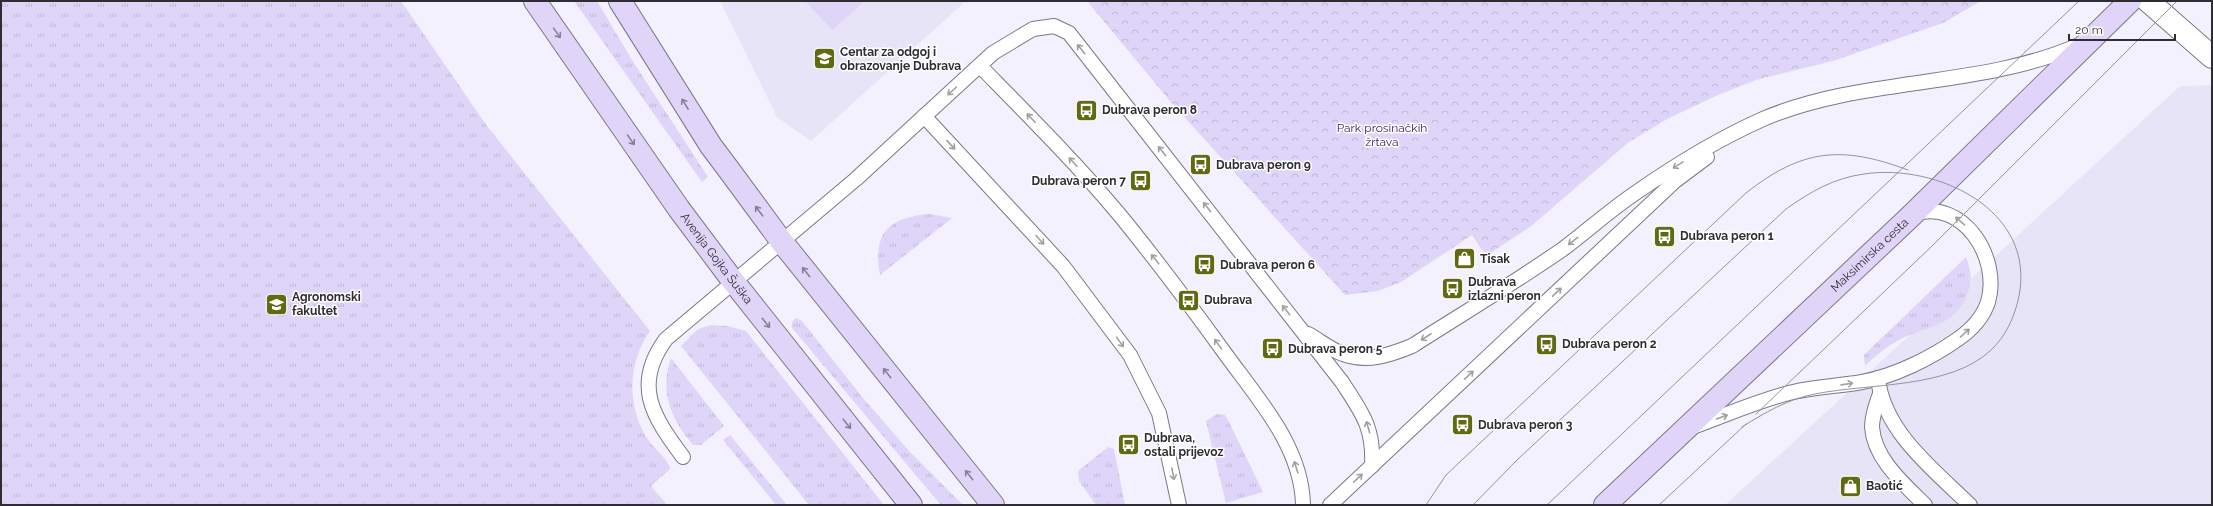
<svg xmlns="http://www.w3.org/2000/svg" width="2213" height="506" viewBox="0 0 2213 506" font-family="Raleway,sans-serif">
  <style>
    .built { fill: #e8e4f8 }
    .grass { fill: url(#grass-tufts) }
    .forest { fill: url(#forest-crowns) }
    .pitch { fill: #ded5f8 }
    .lines { fill: none; stroke-linecap: round; stroke-linejoin: round }
    .service-casing { stroke: #7b7884; stroke-width: 16 }
    .tertiary-casing { stroke: #7b7884; stroke-width: 24 }
    .secondary-casing { stroke: #7b7884; stroke-width: 24 }
    .service { stroke: #fff; stroke-width: 14 }
    .tertiary { stroke: #fff; stroke-width: 22 }
    .secondary { stroke: #e0d5f8; stroke-width: 22 }
    .tram { stroke: #95939d; stroke-width: 1 }
    .oneway { stroke: #878195 }
    .oneway2 { stroke: #a1a0a3 }
    .labels { text-anchor: middle; stroke-width: 3; stroke-linejoin: round; paint-order: stroke }
    .poi-label { font-size: 12px; font-weight: bold; fill: #2e2d32; stroke: #fff; text-anchor: start }
    .park-label { font-size: 12px; fill: #341b5c; stroke: #fff }
    .street-label { font-size: 12px; fill: #2e2d32; stroke: #fff }
  </style>
  <defs>
    <pattern id="grass-tufts" width="24" height="20" patternUnits="userSpaceOnUse"><rect width="24" height="20" fill="#ded5f8"/><path d="M3 7l-1-3M5 7V3M7 7l1-3M15 17l-1-3M17 17v-4M19 17l1-3" fill="none" stroke="#bfb7d5"/></pattern>
    <pattern id="forest-crowns" width="20" height="18" patternUnits="userSpaceOnUse"><rect width="20" height="18" fill="#ded5f8"/><path d="M2 6a3 3 0 1 1 6 0M12 15a3 3 0 1 1 6 0" fill="none" stroke="#bfb7d5"/></pattern>
  </defs>
  <rect width="100%" height="100%" fill="#f4f1ff"/>
  <g class="built">
    <path d="M720,1H966L811,141L777,117Z"/>
    <path d="M2212,85V505H1725L2180,86Z"/>
  </g>
  <g class="grass">
    <path d="M1,1H401L487,126L650,331C628,363 627,402 645,435C652,447 664,455 670,467L669,470L651,486L667,505H1Z"/>
    <path d="M574,1H597L632,60L708,177L702,182Z"/>
    <path d="M930,214L952,218L880,275C872,233 889,217 930,214Z"/>
    <path d="M1966,257C1971,270 1973,280 1967,295C1955,327 1926,326 1899,340C1886,347 1875,356 1865,366L1864,355L1867,352Z"/>
    <path d="M796,318L802,321L863,398L910,452L963,505L940,504L792,328V322Z"/>
    <path d="M711,325L727,326L746,331L884,505H809L681,346L698,329Z"/>
    <path d="M671,358L724,426L701,445H693C671,419 659,392 671,358Z"/>
    <path d="M1217,414L1225,415L1229,422L1263,492L1226,503L1206,421Z"/>
    <path d="M730,435L787,505H776L723,440Z"/>
    <path d="M1108,447L1114,449L1125,505H1096L1079,481L1078,471Z"/>
  </g>
  <path class="forest" d="M1087,1H1981L1943,23L1833,61L1756,80L1718,95L1669,118L1629,142L1530,227L1486,256L1472,235L1401,282L1378,291L1345,295L1169,100Z"/>
  <path class="pitch" d="M805,1H865L832,30Z"/>
  <g class="lines">
    <defs>
      <g id="service">
        <path d="M980,66C1027,114 1075,162 1118,213C1155,258 1190,305 1224,352C1257,398 1302,446 1303,505"/>
        <path d="M924,116L1063,266L1130,355L1159,413L1179,505"/>
        <path d="M1308,334C1319,340 1331,350 1343,354C1367,363 1390,355 1412,346C1462,314 1514,283 1563,249C1587,231 1609,211 1634,194C1674,166 1718,139 1763,119C1864,76 1978,89 2079,45"/>
        <path d="M1878,378C1883,431 1934,470 1970,505"/>
        <path d="M1880,394C1876,405 1872,416 1872,427C1874,459 1904,484 1925,505"/>
        <path d="M1693,427C1726,415 1759,400 1793,392C1816,387 1839,386 1862,382C1895,376 1931,358 1958,339C1971,330 1983,317 1988,302C2001,258 1963,198 1915,214"/>
        <path d="M683,457C653,417 632,385 666,339L856,179L993,53L1033,29L1054,26L1069,33L1342,382C1362,413 1374,427 1372,466"/>
        <path d="M1330,505L1675,181L1707,157"/>
      </g>
      <path id="tertiary" d="M2148,1L2212,57"/>
      <g id="secondary">
        <path id="s1" d="M535,1L679,209L733,281L911,505"/>
        <path d="M620,1L711,146L729,170L782,242L993,505"/>
        <path id="s2" d="M1605,505L1912,215L2130,1"/>
      </g>
    </defs>
    <use href="#service" class="service-casing"/>
    <use href="#tertiary" class="tertiary-casing"/>
    <use href="#secondary" class="secondary-casing"/>
    <use href="#service" class="service"/>
    <use href="#tertiary" class="tertiary"/>
    <use href="#secondary" class="secondary"/>
    <g class="tram">
      <path d="M1756,414L1932,246L2177,1"/>
      <path d="M1426,505L1446,475L1746,193C1802,149 1841,145 1908,170"/>
      <path d="M1473,505L1517,460L1786,209C1810,192 1834,178 1864,174C1937,163 2036,210 2019,296C2015,316 2006,336 1991,350C1950,389 1869,383 1815,394C1788,399 1764,413 1742,427"/>
      <path d="M1547,505L2079,1"/>
      <path d="M1659,505L1746,424"/>
    </g>
  </g>
  <defs><path id="oneway-shaft" d="M-6 0H5M1.5-3L5.5 0L1.5 3" fill="none" stroke-width="1.6" stroke-linecap="round" stroke-linejoin="round"/></defs>
  <g class="oneway">
    <use href="#oneway-shaft" transform="translate(557 33) rotate(55)"/>
    <use href="#oneway-shaft" transform="translate(685 104) rotate(-122)"/>
    <use href="#oneway-shaft" transform="translate(631 140) rotate(55)"/>
    <use href="#oneway-shaft" transform="translate(759 211) rotate(-127)"/>
    <use href="#oneway-shaft" transform="translate(806 272) rotate(-129)"/>
    <use href="#oneway-shaft" transform="translate(766 323) rotate(51)"/>
    <use href="#oneway-shaft" transform="translate(887 373) rotate(-129)"/>
    <use href="#oneway-shaft" transform="translate(847 424) rotate(51)"/>
    <use href="#oneway-shaft" transform="translate(969 475) rotate(-129)"/>
  </g>
  <g class="oneway2">
    <use href="#oneway-shaft" transform="translate(1081 49) rotate(-129)"/>
    <use href="#oneway-shaft" transform="translate(952 91) rotate(138)"/>
    <use href="#oneway-shaft" transform="translate(1031 118) rotate(-134)"/>
    <use href="#oneway-shaft" transform="translate(951 145) rotate(47)"/>
    <use href="#oneway-shaft" transform="translate(1162 151) rotate(-129)"/>
    <use href="#oneway-shaft" transform="translate(1073 162) rotate(-132)"/>
    <use href="#oneway-shaft" transform="translate(1678 165) rotate(148)"/>
    <use href="#oneway-shaft" transform="translate(1207 207) rotate(-128)"/>
    <use href="#oneway-shaft" transform="translate(1960 221) rotate(-139)"/>
    <use href="#oneway-shaft" transform="translate(1040 240) rotate(48)"/>
    <use href="#oneway-shaft" transform="translate(1573 241) rotate(142)"/>
    <use href="#oneway-shaft" transform="translate(1155 259) rotate(-129)"/>
    <use href="#oneway-shaft" transform="translate(1557 292) rotate(-43)"/>
    <use href="#oneway-shaft" transform="translate(1286 310) rotate(-128)"/>
    <use href="#oneway-shaft" transform="translate(1965 333) rotate(-41)"/>
    <use href="#oneway-shaft" transform="translate(1426 337) rotate(147)"/>
    <use href="#oneway-shaft" transform="translate(1120 342) rotate(55)"/>
    <use href="#oneway-shaft" transform="translate(1218 344) rotate(-126)"/>
    <use href="#oneway-shaft" transform="translate(1469 375) rotate(-43)"/>
    <use href="#oneway-shaft" transform="translate(1847 384) rotate(-8)"/>
    <use href="#oneway-shaft" transform="translate(1722 417) rotate(-20)"/>
    <use href="#oneway-shaft" transform="translate(1368 427) rotate(-106)"/>
    <use href="#oneway-shaft" transform="translate(1296 467) rotate(-108)"/>
    <use href="#oneway-shaft" transform="translate(1173 474) rotate(79)"/>
    <use href="#oneway-shaft" transform="translate(1358 478) rotate(-43)"/>
  </g>
  <defs>
    <symbol id="school-square" viewBox="-11 -11 22 22"><rect x="-9" y="-9" width="18" height="18" rx="4" fill="#606a10" stroke="#fff"/><path d="M0-5L7-2L0 1L-7-2ZM-4 1L0 2.5L4 1V4Q0 6-4 4Z" fill="#fff"/></symbol>
    <symbol id="bus-square" viewBox="-11 -11 22 22"><rect x="-9" y="-9" width="18" height="18" rx="4" fill="#606a10" stroke="#fff"/><path d="M-5-6H5V4H4V6H2V4H-2V6H-4V4H-5ZM-3.5-4V0h7V-4ZM-3.5 1.2v1.5H-2V1.2ZM2 1.2v1.5H3.5V1.2Z" fill="#fff"/></symbol>
    <symbol id="shop-square" viewBox="-11 -11 22 22"><rect x="-9" y="-9" width="18" height="18" rx="4" fill="#606a10" stroke="#fff"/><path d="M-5-2.5h2.3a2.7 3.5 0 0 1 5.4 0H5L5.5 6h-11ZM-1.5-2.5h3a1.5 2.3 0 0 0-3 0Z" fill="#fff"/></symbol>
    <symbol id="university-square" viewBox="-11 -11 22 22"><rect x="-9" y="-9" width="18" height="18" rx="4" fill="#606a10" stroke="#fff"/><path d="M0-5L7-2L0 1L-7-2ZM-4 1L0 2.5L4 1V4Q0 6-4 4Z" fill="#fff"/></symbol>
  </defs>
  <g fill-rule="evenodd">
    <use href="#school-square" x="812" y="46" width="25" height="25"/>
    <use href="#bus-square" x="1074" y="98" width="25" height="25"/>
    <use href="#bus-square" x="1188" y="152" width="25" height="25"/>
    <use href="#bus-square" x="1128" y="168" width="25" height="25"/>
    <use href="#bus-square" x="1652" y="224" width="25" height="25"/>
    <use href="#shop-square" x="1452" y="246" width="25" height="25"/>
    <use href="#bus-square" x="1192" y="252" width="25" height="25"/>
    <use href="#bus-square" x="1440" y="276" width="25" height="25"/>
    <use href="#bus-square" x="1176" y="288" width="25" height="25"/>
    <use href="#university-square" x="264" y="292" width="25" height="25"/>
    <use href="#bus-square" x="1534" y="332" width="25" height="25"/>
    <use href="#bus-square" x="1260" y="336" width="25" height="25"/>
    <use href="#bus-square" x="1450" y="412" width="25" height="25"/>
    <use href="#bus-square" x="1116" y="432" width="25" height="25"/>
    <use href="#shop-square" x="1838" y="474" width="25" height="25"/>
  </g>
  <g class="labels">
    <g class="poi-label">
      <text x="840" y="56">Centar za odgoj i<tspan x="840" dy="14">obrazovanje Dubrava</tspan></text>
      <text x="1102" y="114">Dubrava peron 8</text>
      <text x="1216" y="169">Dubrava peron 9</text>
      <text x="1126" y="185" text-anchor="end">Dubrava peron 7</text>
      <text x="1680" y="240">Dubrava peron 1</text>
      <text x="1480" y="263">Tisak</text>
      <text x="1220" y="269">Dubrava peron 6</text>
      <text x="1468" y="286">Dubrava<tspan x="1468" dy="14">izlazni peron</tspan></text>
      <text x="292" y="301">Agronomski<tspan x="292" dy="14">fakultet</tspan></text>
      <text x="1204" y="304">Dubrava</text>
      <text x="1562" y="348">Dubrava peron 2</text>
      <text x="1288" y="353">Dubrava peron 5</text>
      <text x="1478" y="429">Dubrava peron 3</text>
      <text x="1144" y="442">Dubrava,<tspan x="1144" dy="14">ostali prijevoz</tspan></text>
      <text x="1866" y="490">Baotić</text>
    </g>
    <g class="park-label">
      <text x="1382" y="132">Park prosinačkih<tspan x="1382" dy="14">žrtava</tspan></text>
    </g>
    <g class="street-label">
      <text dy="4" stroke="none"><textPath href="#s2" startOffset="364">Maksimirska cesta</textPath></text>
      <text dy="4" stroke="none"><textPath href="#s1" startOffset="315">Avenija Gojka Šuška</textPath></text>
    </g>
  </g>
  <rect width="2213" height="506" fill="none" stroke="#2e2d32" stroke-width="4"/>
  <path d="M2069 34v6h106v-6" fill="none" stroke="#2e2d32" stroke-width="2"/>
  <text x="2075" y="34" font-size="12" fill="#2e2d32" stroke="#ffffff" stroke-width="3" paint-order="stroke">20 m</text>
</svg>
